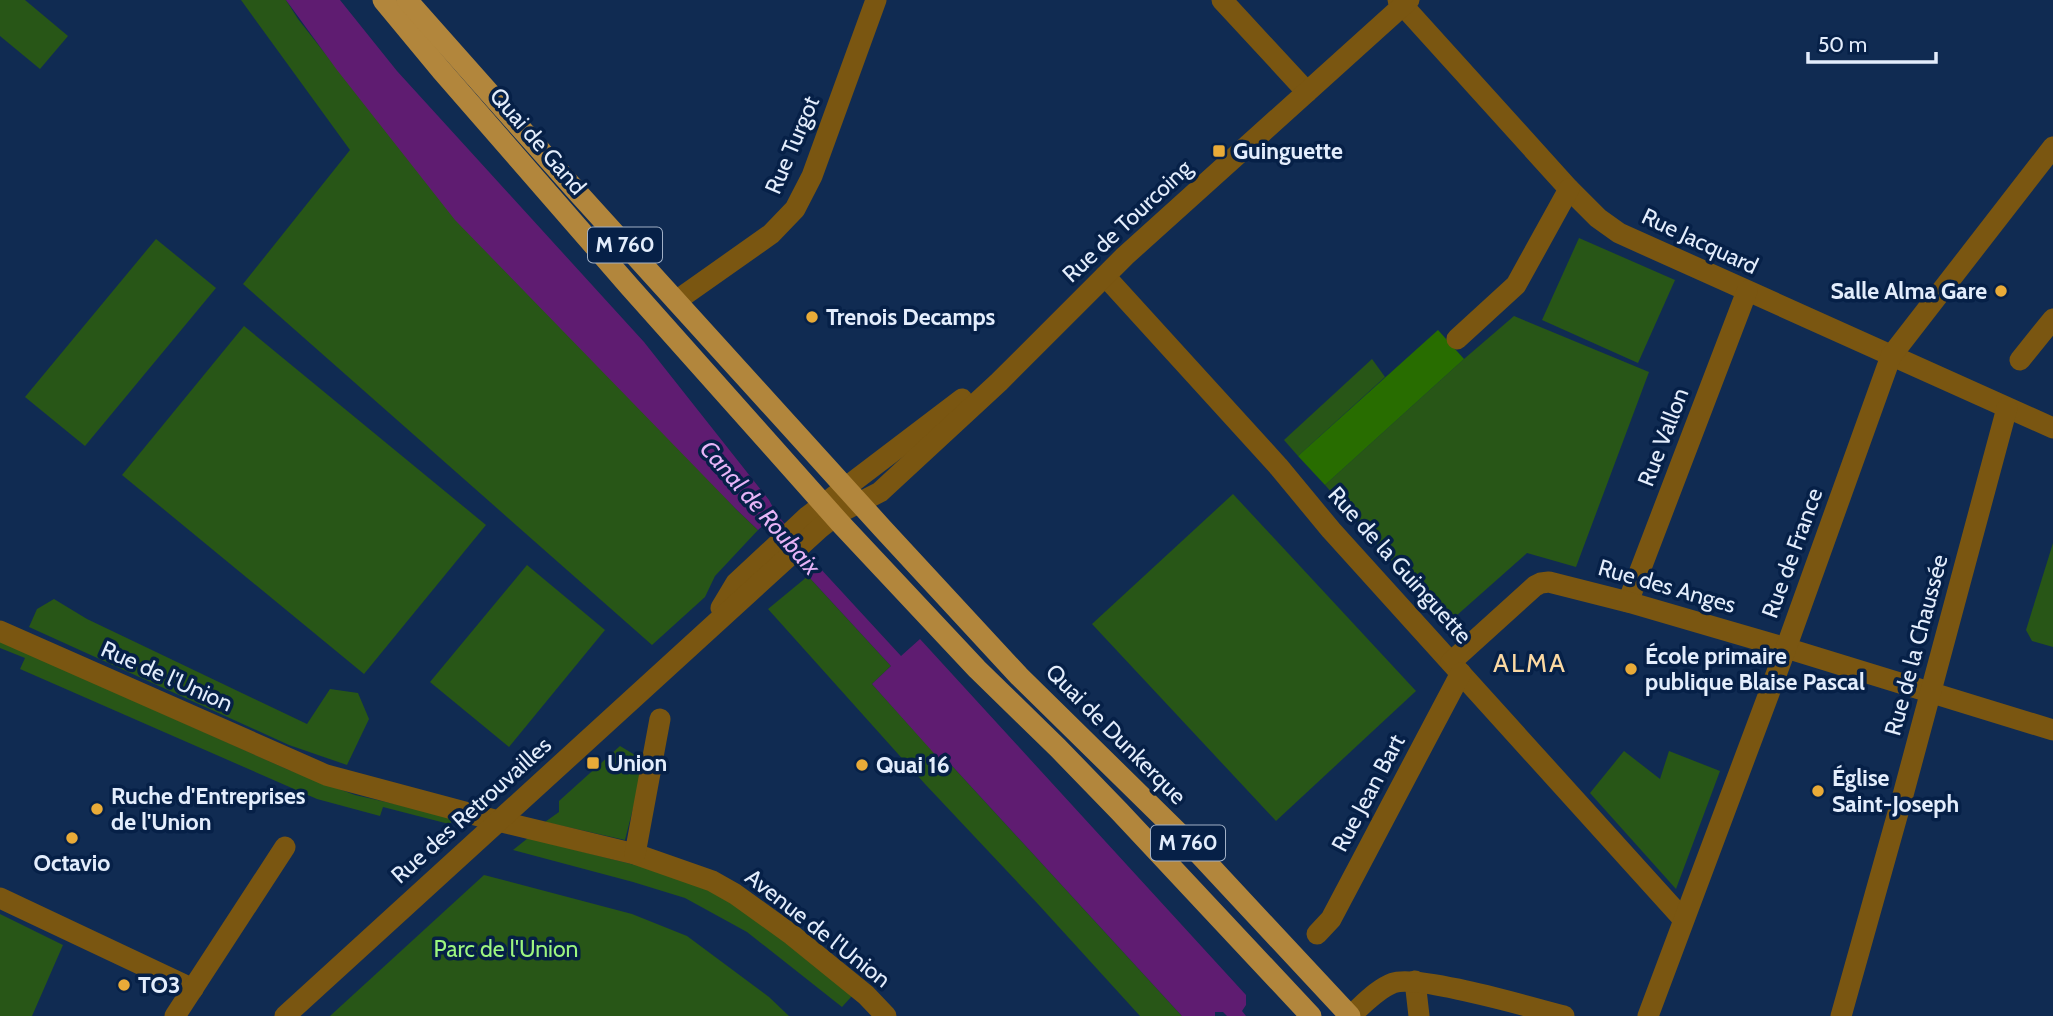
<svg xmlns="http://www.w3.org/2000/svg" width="2053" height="1016" viewBox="0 0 2053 1016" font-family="Cabin,sans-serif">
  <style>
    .green { fill: #285617 }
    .forest { fill: #286d00 }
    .water { fill: #5f1c71 }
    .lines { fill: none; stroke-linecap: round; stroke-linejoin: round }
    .minor { stroke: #7a5611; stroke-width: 21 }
    .major { stroke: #b2863c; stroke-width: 21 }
    .poi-dot { fill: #e9ab38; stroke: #062047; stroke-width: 2.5 }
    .labels { text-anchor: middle; stroke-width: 7; stroke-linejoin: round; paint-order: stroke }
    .shield { fill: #062047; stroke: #a1b0c6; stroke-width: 2 }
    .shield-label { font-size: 21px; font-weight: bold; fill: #e3edfc }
    .street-label { font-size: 23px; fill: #e3edfc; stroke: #062047 }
    .poi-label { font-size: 23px; font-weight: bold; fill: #e3edfc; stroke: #062047; text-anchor: start }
    .park-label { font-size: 23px; fill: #9df67f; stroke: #062047 }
    .water-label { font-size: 24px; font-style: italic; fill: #e7b4f7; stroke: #062047 }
    .quarter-label { font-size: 26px; letter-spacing: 2px; fill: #fcd9a2; stroke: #062047 }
  </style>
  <rect width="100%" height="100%" fill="#102b52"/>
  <g class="green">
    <path d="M0,0H25L68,36L40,69L0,36Z"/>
    <path d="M241,0H286L298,19L383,127L736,509L758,530L715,576L705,597L652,645L243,284L350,150Z"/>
    <path d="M1579,238L1675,280L1638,363L1542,320Z"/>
    <path d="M156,239L216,288L85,446L25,397Z"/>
    <path d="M1514,316L1649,372L1576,567L1527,553L1447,624L1325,485L1464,359Z"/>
    <path d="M244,326L486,525L364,674L122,475Z"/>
    <path d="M1372,359L1385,377L1298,456L1284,440Z"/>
    <path d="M1233,494L1416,691L1276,821L1092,624Z"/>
    <path d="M2053,543V647L2032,641L2026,630Z"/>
    <path d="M527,565L605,630L509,747L430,682Z"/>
    <path d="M808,576L891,666L872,684L940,759L944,757L1182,1016H1140L1037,903L925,784L768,609Z"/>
    <path d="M54,599L87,619L307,724L330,689L358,693L369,719L347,765L289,745L29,627L37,609Z"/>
    <path d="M0,641L289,770L355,795L457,818L449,824L383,807L380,816L317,799L20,669L25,658L0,648Z"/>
    <path d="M620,746L645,761L625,840L545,822L559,812V801Z"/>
    <path d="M1624,751L1660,779L1669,751L1720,771L1676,889L1590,793Z"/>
    <path d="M528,838L671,874L723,896L775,934L852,996L842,1007L747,932L685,898L633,882L513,850Z"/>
    <path d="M484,875L632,914L687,936L769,997L789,1016H330Z"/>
    <path d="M0,914L63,945L32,1016H0Z"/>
  </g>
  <path class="forest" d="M1438,330L1464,359L1325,485L1298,456Z"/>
  <path class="water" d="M286,0H340L397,71L644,342L769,500L776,513L819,567L901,656L920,639L1246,995V1005L1242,1011L1246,1016H1227L1223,1012H1215V1016H1182L944,757L940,760L872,684L891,666L808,576L765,524L758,530L736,509L455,220L337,70Z"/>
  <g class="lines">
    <g class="minor">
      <path d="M1222,0L1307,92"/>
      <path d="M1398,0L1569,189L1598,218L1619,233L2053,428"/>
      <path d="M1105,276L1278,466L1331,530L1683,919"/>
      <path d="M676,301L771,234L795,209L812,176L876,0"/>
      <path d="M1457,339L1516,285L1569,189"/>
      <path d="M2020,360L2053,319"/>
      <path d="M1628,602L1747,291"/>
      <path d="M721,608L736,583L808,516L962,399"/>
      <path d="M0,631L326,775L498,821L635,854L712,881L735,894L792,935L866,995L886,1016"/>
      <path d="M1451,662L1535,586L1541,583L1549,582L1628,602L1786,648L2053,730"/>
      <path d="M635,854L660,719"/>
      <path d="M0,898L193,989"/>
      <path d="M1317,934L1331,919L1461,673"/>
      <path d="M1415,981L1419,1016"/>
      <path d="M175,1016L285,847"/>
      <path d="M285,1016L820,528L839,513L880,492L999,382L1125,256L1409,0"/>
      <path d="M1350,1016C1363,1005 1377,989 1393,983C1418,974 1532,1008 1564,1016"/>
      <path d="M1648,1016L1786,648L1891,356L2053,147"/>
      <path d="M1841,1016L1903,795L2007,408"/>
    </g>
    <g class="major">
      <path d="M383,0L441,70L629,286L841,524L977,669L1058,748L1120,812L1311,1016"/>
      <path d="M407,0L579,194L883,529L1019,676L1186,840L1350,1016"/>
    </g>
  </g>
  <g class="poi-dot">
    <rect x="1212" y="144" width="14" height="14" rx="3.5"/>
    <circle cx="2001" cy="291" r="7"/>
    <circle cx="812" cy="317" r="7"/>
    <circle cx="1631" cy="669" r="7"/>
    <rect x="586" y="756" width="14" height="14" rx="3.5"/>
    <circle cx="862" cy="765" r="7"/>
    <circle cx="1818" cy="791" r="7"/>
    <circle cx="97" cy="809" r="7"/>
    <circle cx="72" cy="838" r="7"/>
    <circle cx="124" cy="985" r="7"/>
  </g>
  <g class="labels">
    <g class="shield">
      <rect x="588" y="227.5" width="74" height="35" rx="5"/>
      <rect x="1151" y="825.5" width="74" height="35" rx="5"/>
    </g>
    <g class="shield-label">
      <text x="625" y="252">M 760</text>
      <text x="1188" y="850">M 760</text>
    </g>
    <g class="street-label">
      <text transform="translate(538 141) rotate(49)" y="8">Quai de Gand</text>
      <text transform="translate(792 145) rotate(-67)" y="8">Rue Turgot</text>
      <text transform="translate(1127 221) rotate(-43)" y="8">Rue de Tourcoing</text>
      <text transform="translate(1700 241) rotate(25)" y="8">Rue Jacquard</text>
      <text transform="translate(1663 437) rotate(-69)" y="8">Rue Vallon</text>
      <text transform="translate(1792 553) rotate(-70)" y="8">Rue de France</text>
      <text transform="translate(1400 565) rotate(48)" y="8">Rue de la Guinguette</text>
      <text transform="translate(1667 586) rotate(16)" y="8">Rue des Anges</text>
      <text transform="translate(1916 645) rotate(-75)" y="8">Rue de la Chaussée</text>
      <text transform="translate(167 676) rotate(24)" y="8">Rue de l'Union</text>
      <text transform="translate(1116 734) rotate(45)" y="8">Quai de Dunkerque</text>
      <text transform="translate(1368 793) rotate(-62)" y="8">Rue Jean Bart</text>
      <text transform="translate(471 810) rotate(-42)" y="8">Rue des Retrouvailles</text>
      <text transform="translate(818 928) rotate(38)" y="8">Avenue de l'Union</text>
    </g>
    <g class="poi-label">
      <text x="1233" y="159">Guinguette</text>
      <text x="1987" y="299" text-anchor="end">Salle Alma Gare</text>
      <text x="826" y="325">Trenois Decamps</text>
      <text x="1645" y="664">École primaire<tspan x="1645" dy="26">publique Blaise Pascal</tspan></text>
      <text x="607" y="771">Union</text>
      <text x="876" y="773">Quai 16</text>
      <text x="1832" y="786">Église<tspan x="1832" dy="26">Saint-Joseph</tspan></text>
      <text x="111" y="804">Ruche d'Entreprises<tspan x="111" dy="26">de l'Union</tspan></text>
      <text x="72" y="871" text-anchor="middle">Octavio</text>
      <text x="138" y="993">TO3</text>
    </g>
    <g class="park-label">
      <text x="506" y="957">Parc de l'Union</text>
    </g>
    <g class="water-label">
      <text transform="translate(760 508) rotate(49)" y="8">Canal de Roubaix</text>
    </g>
    <g class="quarter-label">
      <text x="1530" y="672">ALMA</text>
    </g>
  </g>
  <path d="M1808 52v10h128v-10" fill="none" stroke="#e3edfc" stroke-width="3.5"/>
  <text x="1818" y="52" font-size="21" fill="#e3edfc" stroke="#062047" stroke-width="5" paint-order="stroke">50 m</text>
</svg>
